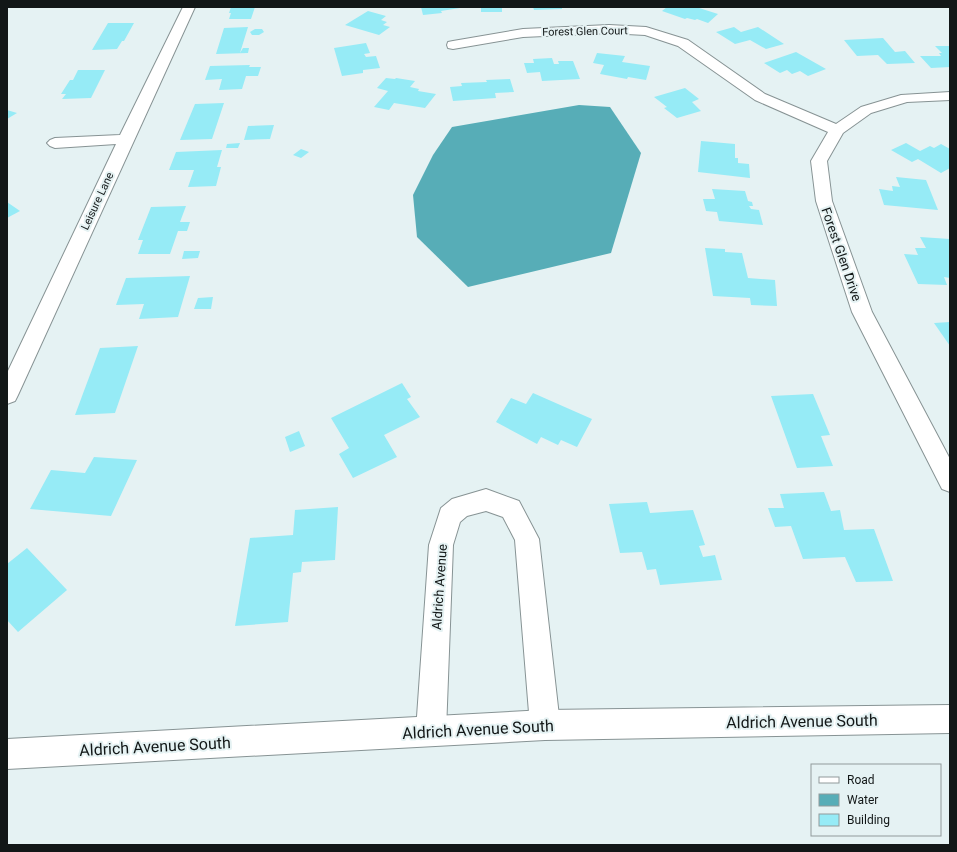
<svg xmlns="http://www.w3.org/2000/svg" width="957" height="852" viewBox="0 0 957 852" font-family="Roboto,sans-serif">
  <style>
    .water { fill: #57adb7 }
    .building { fill: #96ebf6 }
    .lines { fill: none; stroke-linecap: round; stroke-linejoin: round }
    .minor-casing { stroke: #879394; stroke-width: 2 }
    .tertiary-casing { stroke: #879394; stroke-width: 2 }
    .minor { fill: #fff; fill-rule: evenodd }
    .tertiary { fill: #fff; fill-rule: evenodd }
    .labels { text-anchor: middle; stroke-width: 4; stroke-linejoin: round; paint-order: stroke }
    .far-street-label { font-size: 11px; fill: #121717; stroke: #e5f2f3 }
    .street-label { font-size: 13px; fill: #121717; stroke: #e5f2f3 }
    .near-street-label { font-size: 16px; fill: #121717; stroke: #e5f2f3 }
  </style>
  <rect width="100%" height="100%" fill="#e5f2f3"/>
  <path class="water" d="M579,105L610,107L641,153L611,253L468,287L417,237L413,195L433,155L452,127Z"/>
  <g class="building">
    <path d="M231,7H255L251,19H229L231,13H229Z"/>
    <path d="M421,7H460V8L441,11L442,13L423,15Z"/>
    <rect x="481" y="7" width="21" height="5"/>
    <path d="M533,7H562V9L534,10Z"/>
    <path d="M667,7H696L718,14L708,23L697,19L695,20L687,18L685,19L662,11Z"/>
    <path d="M368,11L386,16L381,20L387,22L383,25L390,27L379,35L345,25Z"/>
    <path d="M108,23H134L124,41H122L117,49L92,50Z"/>
    <path d="M248,27L240,53L243,48H249L248,53L216,54L224,28Z"/>
    <path d="M734,27L741,32L758,27L784,44L766,49L750,40L735,44L716,32Z"/>
    <path d="M255,29H262L264,32L259,35H252L250,32Z"/>
    <path d="M883,38L895,52L905,51L915,63L887,64L878,55L857,56L844,40Z"/>
    <path d="M366,43L370,53L364,54L366,57L376,56L380,68L363,70V73L342,76L334,48Z"/>
    <path d="M935,46H950V67L931,68L920,56H941L939,53H942Z"/>
    <path d="M796,52L826,69L808,76L800,71L792,74L787,70L780,73L764,63Z"/>
    <path d="M597,53L625,56L622,62L650,66L646,80L628,77L627,79L600,74L604,65L593,63Z"/>
    <path d="M552,58L554,64H559L558,61H573L580,79L542,81L540,72L527,73L524,63H534L533,59Z"/>
    <path d="M250,65L249,67H261L258,76H246L242,89L219,90L222,79L205,80L210,66Z"/>
    <path d="M78,70H105L91,98L62,99L66,94H61L70,80H73Z"/>
    <path d="M386,78L395,79L396,78L415,81L410,87L419,89L418,91L436,94L425,108L394,103L389,110L374,107L388,91L377,88Z"/>
    <path d="M510,79L514,92L495,93L496,98L453,101L450,87L462,86L461,83L487,82L486,80Z"/>
    <path d="M685,88L699,99L692,102L701,111L677,118L664,108L667,107L654,97Z"/>
    <path d="M224,103L212,139L180,140L195,104Z"/>
    <path d="M7,110L17,113L7,119Z"/>
    <path d="M274,125L270,139L244,140L248,126Z"/>
    <path d="M701,141L735,144V158H738V163L749,164L750,178L698,172Z"/>
    <path d="M240,143L238,148H226L227,144Z"/>
    <path d="M906,143L920,151L930,146L934,148L941,144L950,149V168L941,173L918,159L912,162L891,150Z"/>
    <path d="M301,149L309,152L301,158L293,155Z"/>
    <path d="M222,150L217,167H221L216,186L188,187L194,170H169L176,152Z"/>
    <path d="M896,177L926,180L938,210L884,205L879,189L893,191L892,186L900,187Z"/>
    <path d="M712,189L745,191L748,201L752,202L753,206H749L751,209L759,210L763,225L719,221L717,212L706,211L703,199H715Z"/>
    <path d="M7,202L20,211L7,218Z"/>
    <path d="M186,206L180,222H190L187,231H178L170,254H138L143,240H138L151,207Z"/>
    <path d="M920,237L950,239V278L944,277L947,285L918,284L904,254L918,255L915,248H926Z"/>
    <path d="M705,248L725,249V252L742,253L748,278L775,280L777,306L751,305L750,298L713,296Z"/>
    <path d="M184,251H200L198,258L182,259Z"/>
    <path d="M190,276L178,317L139,319L144,304L116,305L126,278Z"/>
    <path d="M213,297L211,309H194L198,298Z"/>
    <path d="M950,322V346L934,323Z"/>
    <path d="M138,346L115,413L75,415L100,348Z"/>
    <path d="M402,383L411,397L407,399L420,417L384,435L397,457L353,478L339,454L349,448L331,418Z"/>
    <path d="M533,393L592,419L577,447L561,440L558,445L541,437L537,444L496,422L511,398L526,404Z"/>
    <path d="M813,394L830,435L821,436L833,466L797,468L771,396Z"/>
    <path d="M299,431L305,446L290,452L285,437Z"/>
    <path d="M94,457L137,460L111,516L30,509L51,470L85,473Z"/>
    <path d="M824,492L831,511L840,510L844,530L874,529L893,581L856,582L845,557L803,559L791,526L775,527L768,508H784L780,494Z"/>
    <path d="M647,502L650,513L693,510L705,545L699,546L703,557L715,555L722,580L660,585L656,569L647,570L642,552L620,553L609,504Z"/>
    <path d="M338,507L335,560L302,562L301,572L293,573L288,622L235,626L250,538L293,535L295,510Z"/>
    <path d="M27,548L67,590L18,632L7,620V564Z"/>
  </g>
  <g class="lines">
    <defs>
      <g id="minor">
        <path d="M183,7H195L18,395L15,401L7,404V373L116,144L55,148L50,146L47,143L50,140L55,138L120,135Z"/>
        <path d="M609,25L646,27L688,40L765,94L836,124L861,107L901,95L950,92V100L907,102L871,113L843,133L827,161L832,201L872,312L950,459V492L942,489L852,312L816,201L811,161L828,132L755,100L678,46L645,35L609,33L523,37L453,49L448,48L447,45L448,42L453,41L523,29Z"/>
        <path d="M486,489L519,501L539,539L560,725L555,735L545,740L535,735L530,725L515,540L503,517L486,511L467,516L460,522L453,545L446,731L441,741L431,746L421,741L416,731L429,545L441,508L452,499Z"/>
      </g>
      <path id="tertiary" d="M950,705V733L545,740L7,769V739L545,710Z"/>
    </defs>
    <use href="#minor" class="minor-casing"/>
    <use href="#tertiary" class="tertiary-casing"/>
    <use href="#minor" class="minor"/>
    <use href="#tertiary" class="tertiary"/>
  </g>
  <g class="labels">
    <g class="far-street-label">
      <text transform="translate(585 31) rotate(-1)" y="4">Forest Glen Court</text>
      <text transform="translate(97 201) rotate(-65)" y="4">Leisure Lane</text>
    </g>
    <g class="street-label">
      <text transform="translate(842 254) rotate(71)" y="5">Forest Glen Drive</text>
      <text transform="translate(439 587) rotate(-86)" y="5">Aldrich Avenue</text>
    </g>
    <g class="near-street-label">
      <text transform="translate(802 721) rotate(-1)" y="6">Aldrich Avenue South</text>
      <text transform="translate(478 729) rotate(-3)" y="6">Aldrich Avenue South</text>
      <text transform="translate(155 746) rotate(-3)" y="6">Aldrich Avenue South</text>
    </g>
  </g>
  <rect width="957" height="852" fill="none" stroke="#121717" stroke-width="16"/>
  <rect x="811" y="764" width="130" height="72" fill="#e5f2f3" stroke="#919a9b"/>
  <rect x="819" y="777" width="20" height="6" fill="#ffffff" stroke="#919a9b"/>
  <text x="847" y="784" font-size="12" fill="#121717">Road</text>
  <rect x="819" y="794" width="20" height="12" fill="#57adb7" stroke="#919a9b"/>
  <text x="847" y="804" font-size="12" fill="#121717">Water</text>
  <rect x="819" y="814" width="20" height="12" fill="#96ebf6" stroke="#919a9b"/>
  <text x="847" y="824" font-size="12" fill="#121717">Building</text>
</svg>
